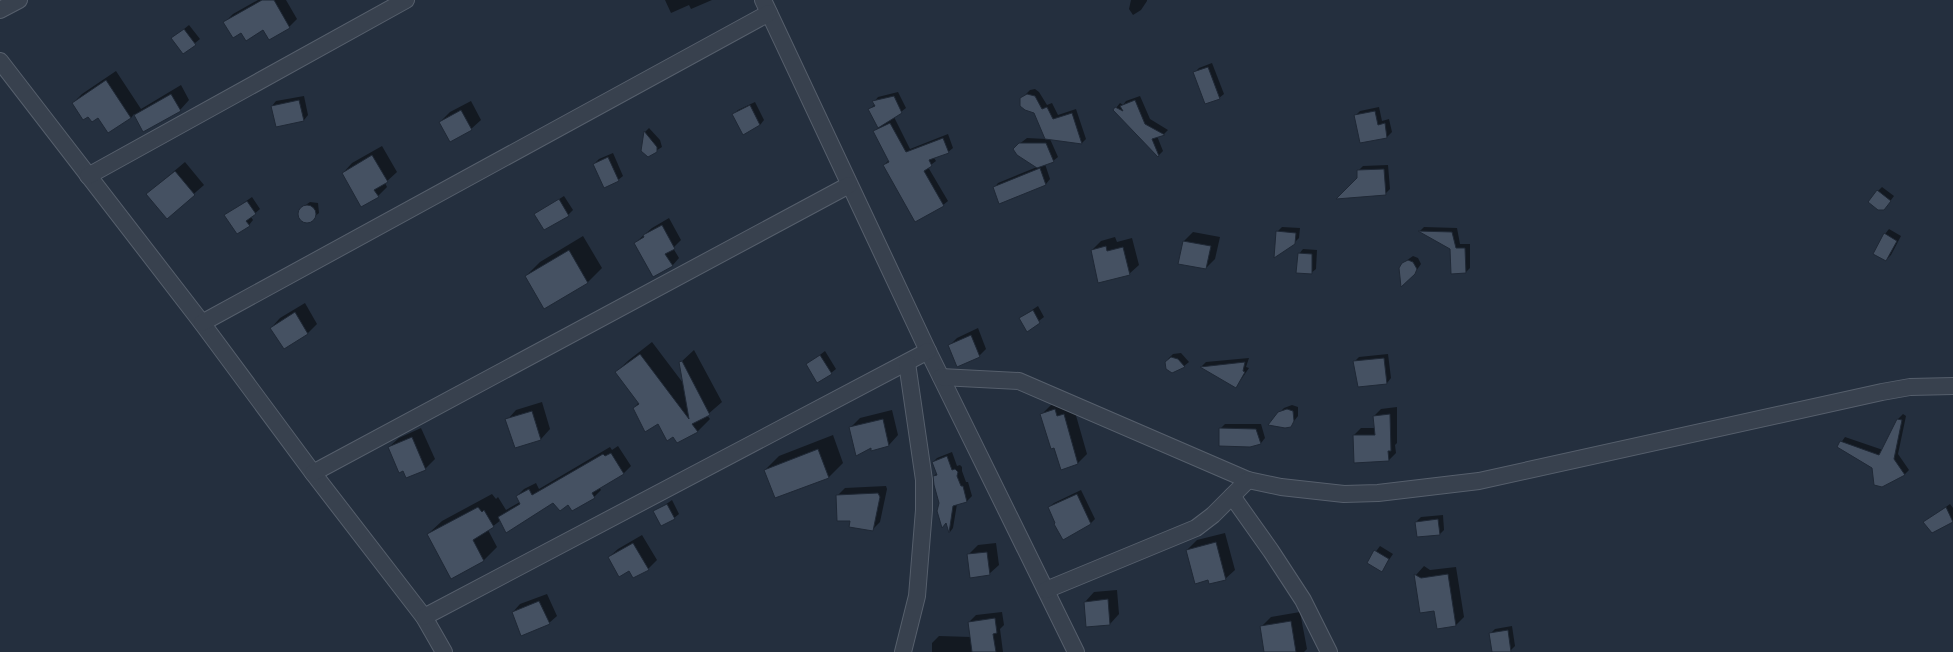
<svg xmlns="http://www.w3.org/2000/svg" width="1953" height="652" viewBox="0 0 1953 652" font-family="Commissioner,sans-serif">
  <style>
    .shadow { fill: #0007 }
    .building { fill: #455162; stroke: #1f2835 }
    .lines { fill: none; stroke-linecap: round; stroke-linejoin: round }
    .street-casing { stroke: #565f6c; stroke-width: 18 }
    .street { stroke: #38414e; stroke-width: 16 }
  </style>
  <rect width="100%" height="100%" fill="#242f3e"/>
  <g class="shadow">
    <path d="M258,0H286L297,19L289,27L241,32L225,22L233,14Z"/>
    <path d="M665,0H712L691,9L689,5L671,13Z"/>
    <path d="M1131,0H1147V1L1141,10L1133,15L1129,9Z"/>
    <path d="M189,25L200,39L184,52L173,38Z"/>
    <path d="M1212,63L1224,94L1219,98L1195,72L1199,68Z"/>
    <path d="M116,71L141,109L181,85L189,100L180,110L143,130L134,114L131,118L88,116L73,103L82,94Z"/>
    <path d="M1035,89L1039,92L1047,105L1052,103L1058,115L1076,109L1086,139L1082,143L1050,139L1058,157L1053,161L1045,164L1050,179L1046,184L1000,203L994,188L998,183L1037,167L1018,145L1027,138L1046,139L1035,112L1021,99L1030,90Z"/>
    <path d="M898,92L906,108L894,117L910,149L948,134L953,148L948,152L934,158L936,161L928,167L948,201L943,205L884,165L889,160L875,131L879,127L870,109L875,104L874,102L878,97Z"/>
    <path d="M304,96L308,115L304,120L272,106L276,101Z"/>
    <path d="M1140,96L1150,119L1168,130L1164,134L1157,136L1163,151L1158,156L1116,108L1120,103L1123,105L1126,101Z"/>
    <path d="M471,101L481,120L471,129L440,122L450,112Z"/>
    <path d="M755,102L764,120L760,125L733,115L738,110Z"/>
    <path d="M1379,107L1382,121L1389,119L1392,132L1387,137L1361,142L1355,116L1360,111Z"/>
    <path d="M649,128L660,140L662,147L648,156L642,151L645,132Z"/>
    <path d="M382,146L397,172L385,183L387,187L378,196L343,173L352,163Z"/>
    <path d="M613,153L623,176L618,180L594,164L599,159Z"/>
    <path d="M185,162L204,185L167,217L147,194Z"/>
    <path d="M1388,165L1390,189L1385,194L1358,178V171L1363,166Z"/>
    <path d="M1882,187L1894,196L1888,204L1878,191Z"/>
    <path d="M564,196L573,210L568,215L536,214Z"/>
    <path d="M252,197L260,209L251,217L253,220L249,225L226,215Z"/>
    <path d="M310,202L318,203L319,213L309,221L303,222L299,217L300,209Z"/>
    <path d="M669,218L681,240L673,248L679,258L672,266L635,243L652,228Z"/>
    <path d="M1282,227L1300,228L1299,238L1294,243L1277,232Z"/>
    <path d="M1424,227L1457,228L1460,244H1470V268L1466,272L1451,249L1420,231Z"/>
    <path d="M1889,229L1901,236L1891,255L1886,260L1885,234Z"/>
    <path d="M1193,232L1220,237L1215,259L1206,268L1179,263L1184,241Z"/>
    <path d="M583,236L602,268L588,282L544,307L526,276L540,262Z"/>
    <path d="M1115,237L1117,242L1132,238L1139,265L1129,274L1092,250L1101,241Z"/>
    <path d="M1303,249L1317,250L1316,269L1311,273L1299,254Z"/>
    <path d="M1413,256L1418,258L1421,264L1414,274L1403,263Z"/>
    <path d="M305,303L317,324L308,333L284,348L271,328L280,318Z"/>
    <path d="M1038,306L1044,317L1027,330L1020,318Z"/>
    <path d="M978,328L986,349L979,356L949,346L957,338Z"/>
    <path d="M652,342L683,383L680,363L694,350L722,402L707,415L710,419L698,431L677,442L674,436L658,423L634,408L639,402L616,372L629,360Z"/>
    <path d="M825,351L836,369L831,373L807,365Z"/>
    <path d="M1181,353L1189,362L1184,366L1167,369L1168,359L1173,354Z"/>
    <path d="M1388,354L1391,378L1387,383L1354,362L1359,357Z"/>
    <path d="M1249,358L1246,367L1249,368L1236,387L1202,366L1206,362Z"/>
    <path d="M1064,401L1073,405L1087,454L1078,463L1061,469L1042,414L1051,405Z"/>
    <path d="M542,402L550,429L541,439L515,447L507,420L516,410Z"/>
    <path d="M1292,405L1298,407V416L1290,426L1279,413L1284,408Z"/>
    <path d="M1397,407V443L1395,445L1396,453L1389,460L1354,435L1361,428H1375L1374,416L1381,409Z"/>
    <path d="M892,410L898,435L889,445L872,449V446L850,428L860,418Z"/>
    <path d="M1903,414L1906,416L1898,454L1909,470L1904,475L1873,468L1838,447L1845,437L1883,450L1898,419Z"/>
    <path d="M1225,424H1261L1265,438L1261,443L1250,446L1220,429Z"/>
    <path d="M421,428L435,459L425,469L404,470L389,447L399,438Z"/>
    <path d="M833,435L843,463L829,477L776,497L765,470L779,456Z"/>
    <path d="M618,446L631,466L624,473L599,487L601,490L594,497L568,504L554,501L501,520L488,530L497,547L484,560L451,577L428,534L442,521L492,494L496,499L498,497L506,510L520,502L517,496L524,489L536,483L539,489L610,447L612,450Z"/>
    <path d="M952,452L957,466L960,465L962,467V471L966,482H968L972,496L967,501L957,504L953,528L950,532L940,503L934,476L937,473L933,462L937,458Z"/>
    <path d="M886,486L887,489L880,522L872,530L851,520L837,496L845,488Z"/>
    <path d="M1081,490L1095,519L1091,523L1063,538L1049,507L1054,503Z"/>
    <path d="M672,500L679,514L674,518L655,512Z"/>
    <path d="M1950,504L1953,508V521L1932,532L1925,522Z"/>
    <path d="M1443,515L1444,530L1440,534L1416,522L1421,517Z"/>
    <path d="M1225,533L1235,570L1225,579L1187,550L1197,540Z"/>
    <path d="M642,535L657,560L648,569L629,570L609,557L618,549Z"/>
    <path d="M996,543L999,565L989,574L968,555L978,545Z"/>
    <path d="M1380,546L1393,554L1382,570L1368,562Z"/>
    <path d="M1424,566L1430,570L1456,567L1464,617L1456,625L1435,609L1421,612L1416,575Z"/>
    <path d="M1117,590L1119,614L1110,624L1087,626L1085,602L1094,592Z"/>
    <path d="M547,594L557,616L549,623L513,612L520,604Z"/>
    <path d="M1002,612L1004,625L1000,629L1003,652H932V643L939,636L971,637L969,622L976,615Z"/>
    <path d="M1300,612L1307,649L1304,652H1265L1261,627L1271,617Z"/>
    <path d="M1512,626L1515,646L1510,651L1493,652L1491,633L1495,629Z"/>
  </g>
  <g class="building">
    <path d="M262,0H274L290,28L269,40L263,30L246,41L241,33L233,38L223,22Z"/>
    <path d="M184,29L196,45L183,54L171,38Z"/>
    <path d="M1208,67L1220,99L1205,104L1193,72Z"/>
    <path d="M106,80L131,118L108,133L98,118L92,122L88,117L83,120L72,103Z"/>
    <path d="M171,94L181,111L143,132L134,115Z"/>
    <path d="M1027,94L1035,96L1042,109L1047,107L1053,119L1072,113L1082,144L1045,139L1034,113L1025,110L1020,106V98Z"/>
    <path d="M894,96L902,113L878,128L868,109L875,106L872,101Z"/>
    <path d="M299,100L304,121L276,127L271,106Z"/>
    <path d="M1135,100L1145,124L1165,135L1152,139L1159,156L1158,157L1113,110L1115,107L1123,111L1120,106Z"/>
    <path d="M750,105L760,125L743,135L732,114Z"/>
    <path d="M461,110L472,130L450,142L439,122Z"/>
    <path d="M1375,111L1378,125L1385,123L1387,138L1360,143L1354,115Z"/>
    <path d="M890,123L906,152L943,138L949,153L929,160L932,166L924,171L944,206L915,222L883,165L889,162L873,131Z"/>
    <path d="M644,131L657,147V152L648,157L641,151Z"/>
    <path d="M1019,143H1046L1054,162L1037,168L1017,155L1013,149Z"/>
    <path d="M372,155L388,182L374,190L379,197L361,207L342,173Z"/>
    <path d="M608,157L619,181L604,188L593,164Z"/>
    <path d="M1040,168L1046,185L999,204L993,187Z"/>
    <path d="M1384,169L1386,195L1336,199L1357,178V170Z"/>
    <path d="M175,171L195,195L167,219L146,194Z"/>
    <path d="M1877,190L1891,201L1884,210H1878L1868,202Z"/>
    <path d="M559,199L569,216L544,230L534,214Z"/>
    <path d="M247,201L256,214L246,221L250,226L237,234L224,215Z"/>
    <circle cx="307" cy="214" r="9"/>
    <path d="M662,225L675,249L665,254L673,266L653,277L634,243L644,237L643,235Z"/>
    <path d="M1276,231L1296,233L1295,244L1274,258Z"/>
    <path d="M1418,231L1452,232L1456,248H1465L1466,273L1451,274L1450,249Z"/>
    <path d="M1884,233L1897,241L1886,261L1873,254Z"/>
    <path d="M1183,241L1211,246L1206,269L1178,264Z"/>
    <path d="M1106,246L1107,251L1123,247L1130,275L1098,283L1091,250Z"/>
    <path d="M569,250L588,283L544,309L525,276Z"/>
    <path d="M1298,253L1312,254V274L1296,273Z"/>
    <path d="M1408,260L1413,262L1417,269L1415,274L1401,287L1399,268L1402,263Z"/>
    <path d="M1033,310L1040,323L1027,332L1019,318Z"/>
    <path d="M295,312L308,334L284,349L270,328Z"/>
    <path d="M971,335L980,357L957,367L948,345Z"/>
    <path d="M640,354L689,419L679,362L682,361L710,415L692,424L698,432L677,443L673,437L667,441L658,424L645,432L633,408L639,404L615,372Z"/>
    <path d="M820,355L832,374L817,383L806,364Z"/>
    <path d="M1171,357L1178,359L1185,367L1172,373L1166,369L1165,362Z"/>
    <path d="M1384,358L1387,384L1358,387L1353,361Z"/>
    <path d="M1245,362L1243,371L1245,372L1236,388L1200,367Z"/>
    <path d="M1055,409L1057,416L1064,414L1078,464L1061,470L1054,448L1051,449L1040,414Z"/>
    <path d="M1287,409L1293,411L1294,421L1291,427L1285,428L1268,425L1278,412Z"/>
    <path d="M532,411L541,440L515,448L505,419Z"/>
    <path d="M1390,414L1391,451H1388L1389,461L1354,463L1353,435H1375L1373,416Z"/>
    <path d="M883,419L889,446L871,451V448L856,456L849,427Z"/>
    <path d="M1897,419L1902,420L1894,459L1905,475L1882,487L1874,485L1872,468L1837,447L1840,441L1879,455Z"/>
    <path d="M1219,428L1256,429L1261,444L1250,447L1219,446Z"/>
    <path d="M412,437L426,470L406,478L403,471L399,473L388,447Z"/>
    <path d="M818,449L829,478L775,498L764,470Z"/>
    <path d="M611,453L624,474L592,493L595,498L572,511L568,505L560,511L553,503L506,533L498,517L520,504L516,496L529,489L532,495L603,454L605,456Z"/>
    <path d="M947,456L952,470L955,469L958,472L957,476L961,486H963L967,502L953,506L949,533L946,523L942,528L937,511L939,503L934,485L933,476L937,475L932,462Z"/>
    <path d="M878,493L880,497L873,531L849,527L850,521H837L836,495Z"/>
    <path d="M1077,494L1091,524L1063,540L1054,524L1055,523L1048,507Z"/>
    <path d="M667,504L675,519L661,526L653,511Z"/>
    <path d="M478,507L482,512L484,510L494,527L473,540L484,561L451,579L427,534Z"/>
    <path d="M1946,507L1953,522L1932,533L1923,522Z"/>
    <path d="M1438,519L1440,535L1417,537L1415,522Z"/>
    <path d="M1216,542L1226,580L1209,584L1208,580L1195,584L1186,550Z"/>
    <path d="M633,543L649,570L633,578L629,571L619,577L608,557Z"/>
    <path d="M1374,550L1389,559L1382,572L1367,563Z"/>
    <path d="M987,552L990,575L970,578L967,554Z"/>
    <path d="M1414,574L1421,578L1448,574L1456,626L1437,629L1434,611L1420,613Z"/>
    <path d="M1108,599L1110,625L1086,627L1084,602Z"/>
    <path d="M539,601L550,624L521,636L512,612Z"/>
    <path d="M995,618L997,633L993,634L996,652H972L968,622Z"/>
    <path d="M1291,621L1296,652H1264L1260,626Z"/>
    <path d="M1508,630L1511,652H1492L1489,633Z"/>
  </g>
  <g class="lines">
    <defs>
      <g id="street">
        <path d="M763,0L928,351L1076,652"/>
        <path d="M0,10L19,0"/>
        <path d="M0,61L202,323L313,473L424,617L444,652"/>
        <path d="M88,176L406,0"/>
        <path d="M202,323L769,13"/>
        <path d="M941,377L1019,381L1248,480L1281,487L1344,494L1378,493L1479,481L1882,392L1910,387L1953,386"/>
        <path d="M313,473L849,185"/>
        <path d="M1232,496L1271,551L1303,600L1329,652"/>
        <path d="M1046,590L1196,528L1213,515L1248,480"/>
        <path d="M424,617L928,351"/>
        <path d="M903,652L917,596L924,510V480L907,363"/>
      </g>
    </defs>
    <use href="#street" class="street-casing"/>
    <use href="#street" class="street"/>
  </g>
</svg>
